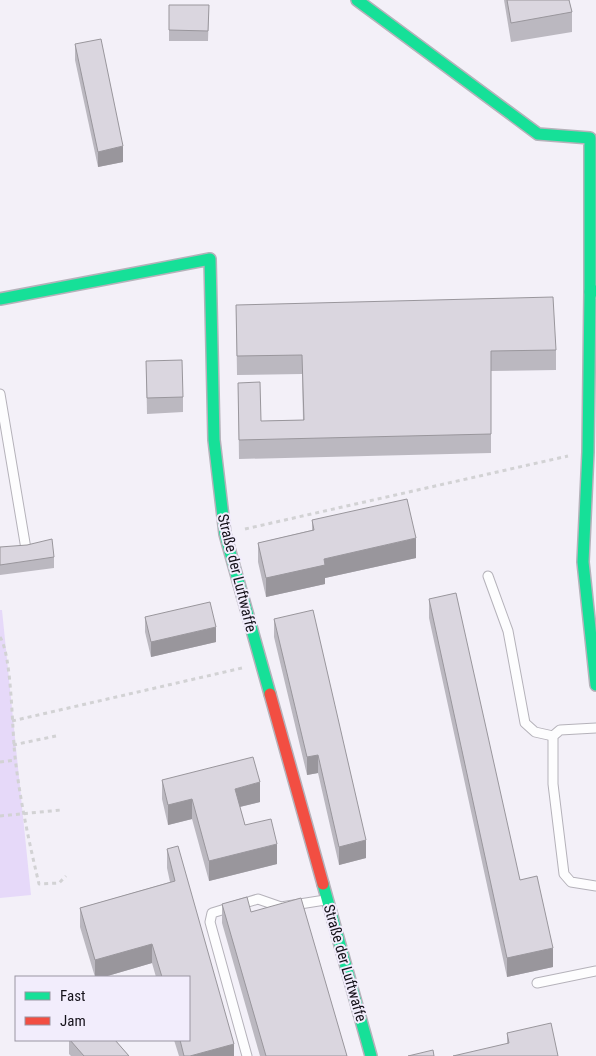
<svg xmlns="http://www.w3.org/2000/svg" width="596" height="1056" viewBox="0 0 596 1056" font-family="'Roboto Condensed',sans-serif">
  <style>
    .green { fill: #e6d9f9 }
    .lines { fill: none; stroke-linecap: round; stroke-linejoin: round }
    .lane-casing { stroke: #b5b2ba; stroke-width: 11 }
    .fast-casing { stroke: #b5b2ba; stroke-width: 14 }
    .jam-casing { stroke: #b5b2ba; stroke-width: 14 }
    .path { stroke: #d2d2d4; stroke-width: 3; stroke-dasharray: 4 4; stroke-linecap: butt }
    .lane { stroke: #fdfdfe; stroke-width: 9 }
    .fast { stroke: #16e098; stroke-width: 11 }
    .jam { stroke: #f24e42; stroke-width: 11 }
    .wall { fill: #bbb8c0 }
    .shaded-wall { fill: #99969c }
    .building { fill: #dad6df; stroke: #99969c }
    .labels { text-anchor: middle; stroke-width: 4; stroke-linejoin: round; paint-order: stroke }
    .street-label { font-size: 15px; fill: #15121a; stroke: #f2edfc }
  </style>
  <rect width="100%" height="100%" fill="#f3f0f8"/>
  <path class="green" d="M0,610H2L31,895L0,898Z"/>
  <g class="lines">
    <defs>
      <g id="lane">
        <path d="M0,394L26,549"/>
        <path d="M488,576L508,631L525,723L535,732L553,736"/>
        <path d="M596,728L560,730L553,736V784L564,874L571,882L596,886"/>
        <path d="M537,983L596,971"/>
        <path d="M247,1056L210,922L212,913L258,899L281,907L325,900"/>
      </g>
      <g id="fast">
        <path d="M357,0L538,134L590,138V292"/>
        <path d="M596,291L590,292L588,452L583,562L596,685"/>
        <path d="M0,299L210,259L214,440L225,534L270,694"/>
        <path d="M323,884L371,1056"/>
      </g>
      <path id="jam" d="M270,694L323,884"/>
    </defs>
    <use href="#lane" class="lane-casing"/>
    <use href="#fast" class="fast-casing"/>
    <use href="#jam" class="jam-casing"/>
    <g class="path">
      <path d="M245,529L568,456"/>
      <path d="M0,637C12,656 12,730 15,757C20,800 29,842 39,884L59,883L66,876"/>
      <path d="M12,721L242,668"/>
      <path d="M13,745L56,736"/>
      <path d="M0,762L15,760"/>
      <path d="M0,816L61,810"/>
    </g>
    <use href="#lane" class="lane"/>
    <use href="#fast" class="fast"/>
    <use href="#jam" class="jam"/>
  </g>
  <g class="wall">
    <path d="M504,0H569L572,12V32L511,42Z"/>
    <path d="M169,5H209L208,41H169Z"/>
    <path d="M75,44L123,162L98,167L75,60Z"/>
    <path d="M236,305L556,350V370L491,371V453L239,459L238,383L261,421L303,420L302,374L237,375Z"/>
    <path d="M146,361L183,397V412L147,414Z"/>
    <path d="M312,520L416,558L325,578V584L266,597L258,562V543L312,530Z"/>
    <path d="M0,547L54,557V568L0,575Z"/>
    <path d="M429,599L520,880L553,967L507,977L429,618Z"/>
    <path d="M145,617L216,642L151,657L145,632Z"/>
    <path d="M274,619L366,858L339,865L318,773L307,775L274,637Z"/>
    <path d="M162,780L260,802L240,807L245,825L277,864L209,881L192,819L168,825L162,799Z"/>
    <path d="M167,849L234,1056H179L174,1040H189V977H156L152,963L104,977H95L80,927V908L170,882L167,868Z"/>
    <path d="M222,904L347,1056H260L222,923Z"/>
    <path d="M507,1033L558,1056L507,1044Z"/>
    <path d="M69,1040H115L129,1056H71L69,1054Z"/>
  </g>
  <g class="shaded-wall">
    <path d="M123,146V162L98,167V152Z"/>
    <path d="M416,538V558L325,578V584L266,597V578L324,559Z"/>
    <path d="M216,627V642L151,657V642Z"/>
    <path d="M318,755V773L307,775V757Z"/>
    <path d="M260,782V802L235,808V789Z"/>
    <path d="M192,799V819L168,825V805Z"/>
    <path d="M366,840V858L339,865V847Z"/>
    <path d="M277,844V864L209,881V861Z"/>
    <path d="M152,944V963L104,977H95V960Z"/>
    <path d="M553,948V967L507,977V958Z"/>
    <path d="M234,1044V1056H190Z"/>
  </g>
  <g class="building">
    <path d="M507,0H569L572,12L511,23Z"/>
    <path d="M169,5H209L208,31L169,30Z"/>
    <path d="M101,39L123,146L98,152L75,44Z"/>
    <path d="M553,297L556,350L491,351V434L239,440L238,383L260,382L261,421L304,420L302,355L237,356L236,305Z"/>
    <path d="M182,360L183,397L147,398L146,361Z"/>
    <path d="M407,499L416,538L324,559L325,565L266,578L258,543L314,530L312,520Z"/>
    <path d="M52,539L54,557L0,565V547L27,545Z"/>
    <path d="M456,593L520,880L537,876L553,948L507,958L429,599Z"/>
    <path d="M210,602L216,627L151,642L145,617Z"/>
    <path d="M313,610L366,840L339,847L318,755L307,757L274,619Z"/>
    <path d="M253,757L260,782L235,789L245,825L271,819L277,844L209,861L192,799L168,805L162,780Z"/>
    <path d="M178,846L234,1044L190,1056H184L180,1040H189V977H162L152,944L95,960L80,908L175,881L167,849Z"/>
    <path d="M247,897L251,912L301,898L347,1056H266L222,904Z"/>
    <path d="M551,1023L558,1056H453L509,1043L507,1033Z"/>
    <path d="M70,1040H115L129,1056H84Z"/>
    <path d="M433,1050L434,1056H408Z"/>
  </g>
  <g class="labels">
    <g class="street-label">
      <text transform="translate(237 573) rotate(76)" y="5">Straße der Luftwaffe</text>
      <text transform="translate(345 963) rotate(74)" y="5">Straße der Luftwaffe</text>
    </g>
  </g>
  <rect x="15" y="976" width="175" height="65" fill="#f2edfc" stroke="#9a95a2"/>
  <rect x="25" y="992" width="25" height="8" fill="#16e098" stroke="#9a95a2"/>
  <text x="60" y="1001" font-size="15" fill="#15121a">Fast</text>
  <rect x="25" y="1017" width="25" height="8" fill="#f24e42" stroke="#9a95a2"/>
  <text x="60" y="1026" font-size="15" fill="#15121a">Jam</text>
</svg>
